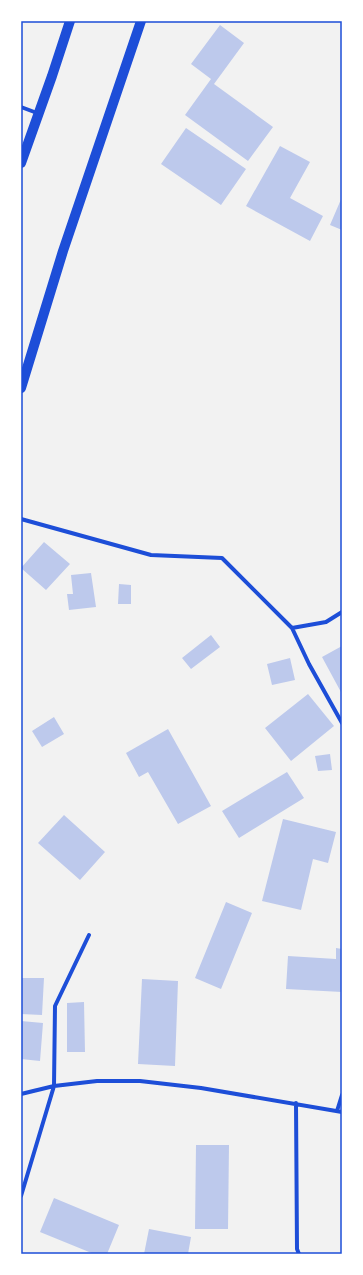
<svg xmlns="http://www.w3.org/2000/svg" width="363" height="1275" font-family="'DM Sans',sans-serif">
<rect width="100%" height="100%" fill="#f2f2f2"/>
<path fill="#bdc9ec" d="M220,25L244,43L214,84L273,127L248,161L185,115L211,79L191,64Z
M186,128L246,169L221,205L161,164Z
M280,146L310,162L290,198L323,216L310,241L246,206Z
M342,197V230L330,225Z
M44,542L70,564L46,590L21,568Z
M91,573L96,607L69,610L67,594H73L71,575Z
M119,584L131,585V604H118Z
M211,635L220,647L191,669L182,658Z
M342,646V694L322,657Z
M290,658L295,680L272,685L267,664Z
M308,694L334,726L291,761L265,728Z
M54,717L64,734L42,747L32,731Z
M168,729L211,806L178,824L148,772L139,777L126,753Z
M330,754L332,770L318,771L315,756Z
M287,772L304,798L239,838L222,811Z
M64,815L105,852L80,880L38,843Z
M283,819L336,832L328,863L313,859L301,910L262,901Z
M226,902L252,913L221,989L195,978Z
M336,948L342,949V992L286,989L288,956L336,959Z
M21,978H44L42,1015L21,1014Z
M142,979L178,981L175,1066L138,1064Z
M84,1002L85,1052H67V1003Z
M21,1021L43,1023L40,1061L21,1059Z
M196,1145H229L228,1229H195Z
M54,1198L119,1225L107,1254H94L40,1232Z
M149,1229L191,1237L188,1254H144Z"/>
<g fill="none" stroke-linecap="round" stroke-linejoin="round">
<path stroke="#1d4ed8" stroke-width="4" d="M21,107L37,113
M21,519L151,555L222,558L292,628L326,622L342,612
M292,628L309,664L342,723
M21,1094L54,1086L97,1081H140L201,1088L342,1112
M296,1103L297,1249L299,1254
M337,1111L342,1095
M21,1196L54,1086L55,1006L89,935"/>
<path stroke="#1d4ed8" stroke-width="10" d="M21,163L52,76L70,21
M21,388L63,251L141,21"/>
</g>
<rect width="363" height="1275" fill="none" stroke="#ffffff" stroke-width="44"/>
<rect x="22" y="22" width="319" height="1231" fill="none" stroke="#1d4ed8" stroke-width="1.5"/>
</svg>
